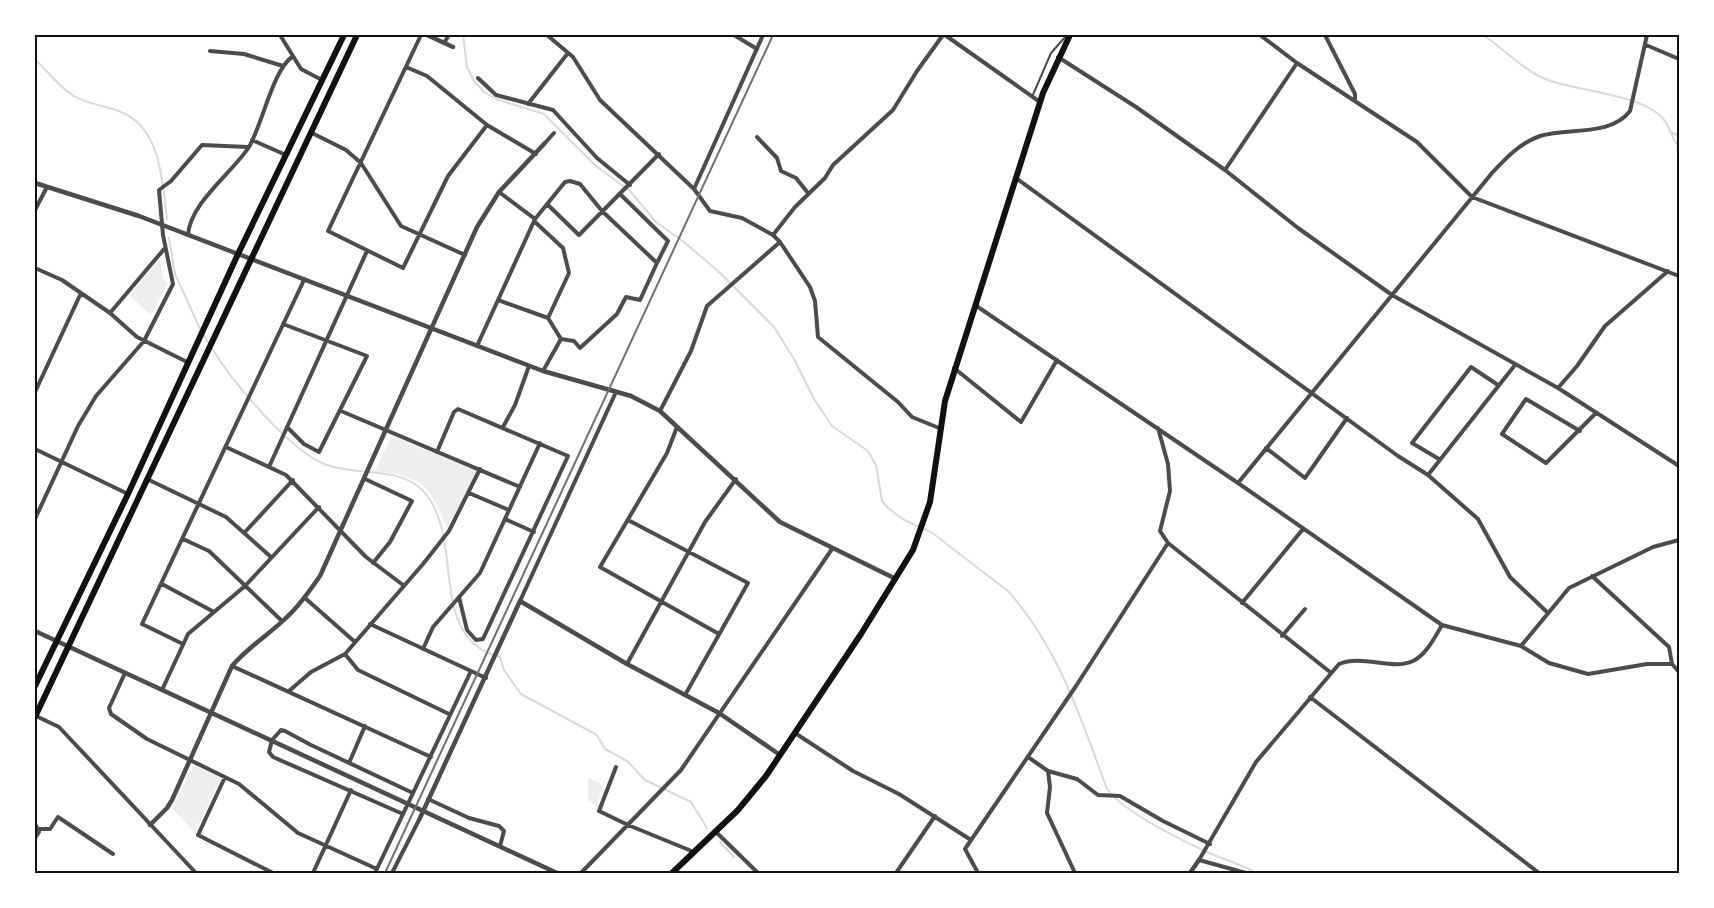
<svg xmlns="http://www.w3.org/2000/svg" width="1714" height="908" font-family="'Fira Sans',sans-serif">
<rect width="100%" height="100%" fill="#fff"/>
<path fill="#eee" d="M160,259L163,278L167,284L151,315L129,295Z
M392,436L474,470L476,473L447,528C428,484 424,477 375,471Z
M196,766L219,777L220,780L195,832L172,808L193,767Z
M588,778L603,785L597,806L588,801Z"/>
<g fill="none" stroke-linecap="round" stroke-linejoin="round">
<path stroke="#d9d9d9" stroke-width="2" d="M463,35L467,67L474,81L484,92L496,99L544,114L596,166L630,191L656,222L684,242L718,271L774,327L794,359L814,399L832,426L868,451L876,465L882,501L888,508L904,520L931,532L1008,591C1059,648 1081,719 1107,789C1125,813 1181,840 1209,853C1225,860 1241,864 1256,873
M1483,35C1504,49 1522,69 1545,79C1573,91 1650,94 1666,123C1670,129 1672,137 1676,143L1679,145
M35,59C47,71 59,87 74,96C87,104 106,106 121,112C162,129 162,182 167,219
M1669,131L1679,136
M169,238L175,274L201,331
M203,335L209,343
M211,347C232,381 290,452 327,465C357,476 402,466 424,492C466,539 426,639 500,657L504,670L521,694L597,735L605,749L627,761L645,780L691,802L707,828
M720,842L734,857
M747,873V871"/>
<path stroke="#4c4c4c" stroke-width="2" d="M1032,97L1051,53L1067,35"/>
<path stroke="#4c4c4c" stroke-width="4" d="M280,35L301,69L322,80
M421,35L328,231L403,268L448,176L487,125
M547,35L573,57L600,100L694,189L710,211L742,218L773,235L780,242L810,287L815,301L818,337L898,402L912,417L939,428
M734,35L757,49
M945,35L1040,102
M1260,35L1297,63L1417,142L1472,197L1679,276
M1325,35L1355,94V100
M444,43L449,35
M1646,45L1679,59
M210,51L244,54L283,66
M1058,57L1136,107L1225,170L1298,228L1392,295L1558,388L1679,466
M406,67L427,76L487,125L536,154
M478,78L496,95L553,110L597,158L630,185
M528,104L568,53
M312,133L346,150L361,163L401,226L465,255
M757,137L777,158L781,171L796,178L808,193
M252,140L286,155
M544,144L554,133
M1225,170L1297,63
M1016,178L1398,456L1428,475L1478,519L1510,577L1548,613
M694,189L763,35
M499,192L535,219
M620,194L668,241L657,263
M547,204L579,235L659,154
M35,210L47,187
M188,235C190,203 232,173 249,147C262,125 273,70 292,57
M773,235L795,207L825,178L833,165L893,110L917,71L943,35
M35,268L62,280L110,313L137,337L189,363
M498,300L548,318L569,273L563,248L535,222
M975,305L1238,483L1442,625L1521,646L1549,663L1588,674L1647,664H1672L1679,672
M110,313L165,248
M548,318L561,339
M283,324L367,356L319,452L304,444L287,427
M477,346L535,219L565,182L570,181L580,184L602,211L657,263L640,300L626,297L617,314L580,348L574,341L561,339L543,371
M954,368L1021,422L1057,360
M1558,388L1577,366L1605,326L1668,271
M35,392L81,293
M341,411L520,487
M660,411L691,351L707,306L780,242
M503,427L515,405L529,366
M677,427L667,453L600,567L719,634
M1158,428L1168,464L1170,491L1160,531L1168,543L1330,672
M1580,431L1526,399L1502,434L1546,463L1596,413
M226,447L286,475L366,557L403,585
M1266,448L1305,478L1347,418
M35,449L128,494
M437,452L454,412L458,409L568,456L483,639L476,640L467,630L459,597
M1439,459L1412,443L1471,367L1498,385
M269,467L367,251
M1428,475L1515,365
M147,479L226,517L271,557
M365,479L412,501L390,542L373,563
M1238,483L1492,173C1506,158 1520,143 1540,136C1569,127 1610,137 1630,111L1647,35
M469,493L509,510
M35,519L78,426L96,396L144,341L173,284L163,235L159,190L171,181L202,145L248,147
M505,519L534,532
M628,520L748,583L685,695
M245,532L293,480
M183,539L209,551L282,621
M1592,576L1669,647L1672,664
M162,584L214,612
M305,598L355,642
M520,601L616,392
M1242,603L1303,529
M370,624L486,678
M1282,636L1305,609
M183,644L142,624L304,280
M1521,646L1569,588L1653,547L1679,540
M423,649L433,627L480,573L540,443
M345,654L358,670L449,714
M627,664L705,522L736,479
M232,666L431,757
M125,673L109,708L111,714L147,739L239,784L298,833L377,869
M162,690L188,634L245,586L319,507
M289,691L311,672L345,654L423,564L449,531L480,469
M1310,697L1539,873
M36,716L59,727L196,873
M795,733L853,771L899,794L971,840
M1028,757L1048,771L1077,779L1098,795L1120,796L1163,821L1210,844
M349,763L365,726
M616,767L599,811L628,825L694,852
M1048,771L1050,787L1047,813L1075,873
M225,777L198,835L273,873
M428,799L469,818L499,826L504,831L500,846
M403,814L273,757L269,752L272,740L281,730L285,731L311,745L413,793
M35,824L39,832L35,838
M38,829H50L58,817L113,854
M716,832L758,873
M313,873L351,790
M375,873L471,671
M392,873L420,818
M581,873L681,770L832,549
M896,873L935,816
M978,873L965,849L1076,686L1168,543
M1246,873L1199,860L1256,762L1339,664C1363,654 1392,671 1413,661C1426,655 1435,637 1442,625"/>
<path stroke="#4c4c4c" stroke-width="4.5" d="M427,35L453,47
M35,183L139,216L543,371L631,396L660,411L780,522L896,579
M35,631L557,873
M420,818L520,601L627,664L719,713L780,755
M150,825L167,808L172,800L232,666C249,646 270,634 288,616C301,604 310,590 320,576L477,227L499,192L544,144
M1190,873L1199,860"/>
<path stroke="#111" stroke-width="6" d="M35,686L128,494L238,254L344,35
M35,717L357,35
M672,873L738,810L766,776L861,634L913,550L930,502L945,401L1043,93L1070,35"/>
<path stroke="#707070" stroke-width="2" d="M385,873L773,35"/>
</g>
<rect width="1714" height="908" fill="none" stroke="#ffffff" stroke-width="72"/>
<rect x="36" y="36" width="1642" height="836" fill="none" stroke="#111" stroke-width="2"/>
</svg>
